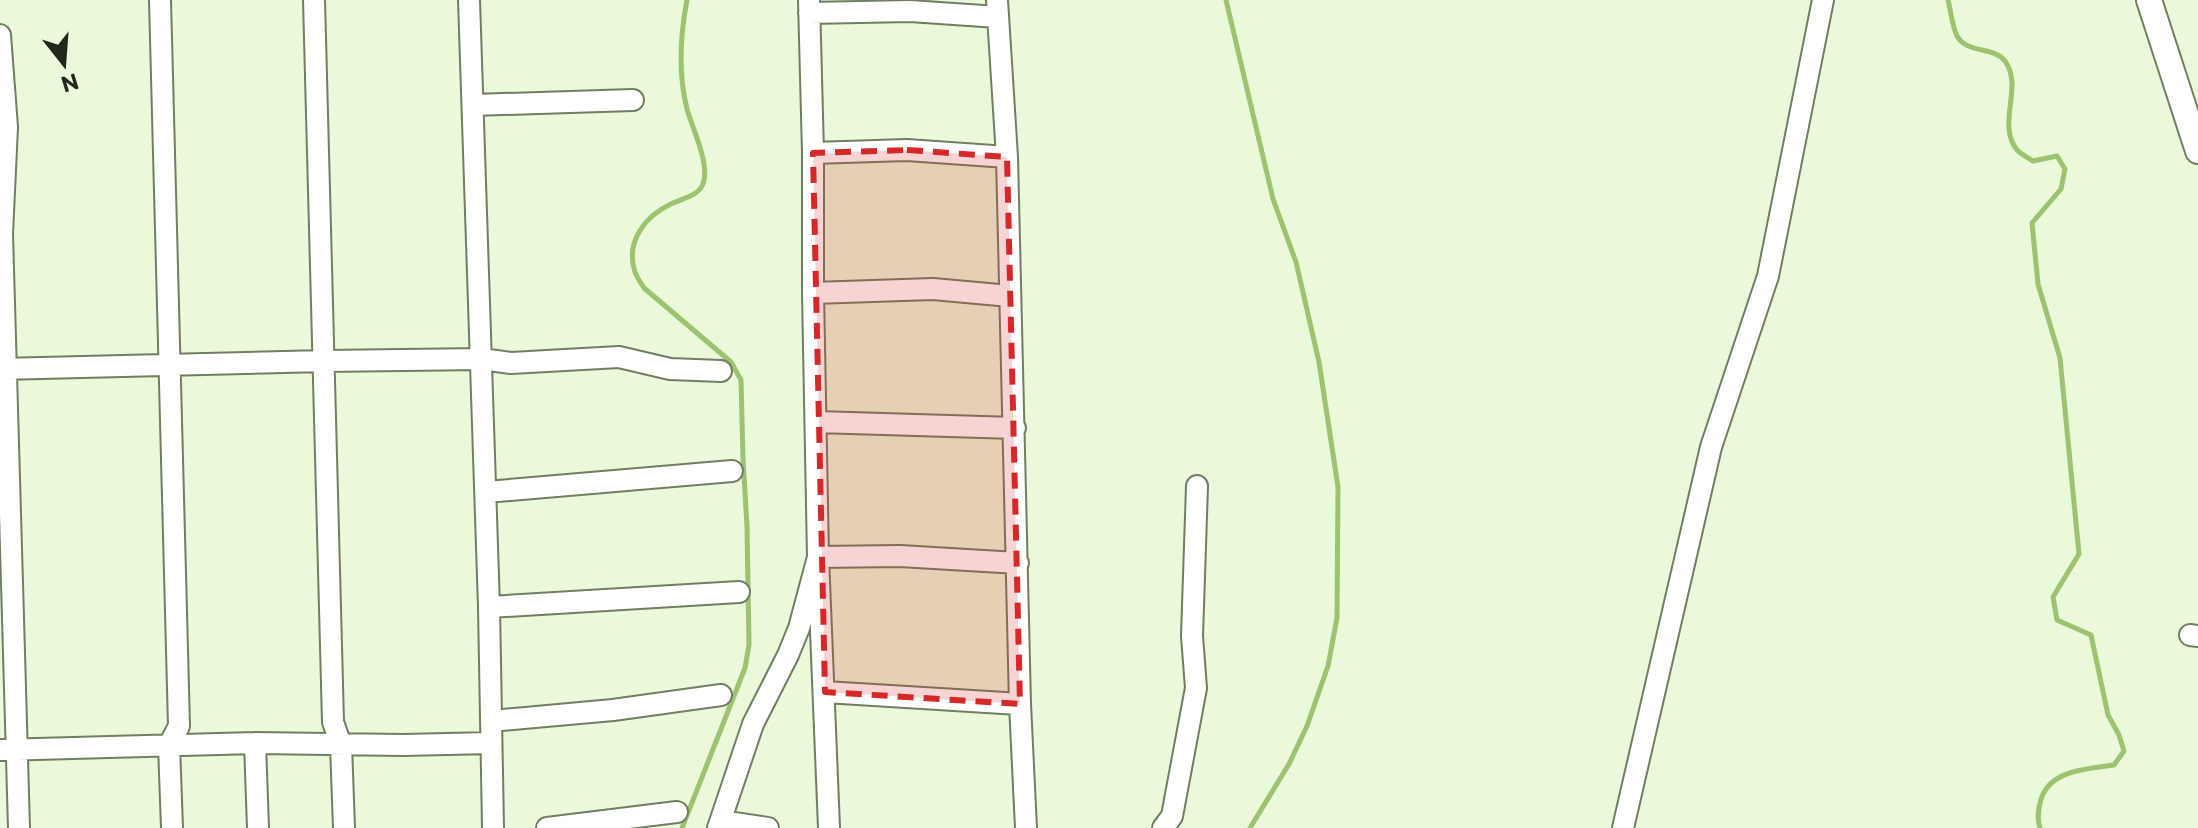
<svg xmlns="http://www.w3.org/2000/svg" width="2198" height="828" font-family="Commissioner,sans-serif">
<rect width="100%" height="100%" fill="#e9f9d9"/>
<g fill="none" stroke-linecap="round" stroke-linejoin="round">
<path stroke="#9cc36f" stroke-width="5" d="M1226,0L1273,199L1296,262L1319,362L1338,487L1337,618L1328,666L1307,726L1289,764L1250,828
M1948,0C1951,11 1952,26 1957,36C1967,54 1993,46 2005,61C2024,87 1996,124 2017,150C2021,154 2028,158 2033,161L2057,156L2065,169L2061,189L2032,223L2038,284L2060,358L2079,554L2053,597L2057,620L2091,635L2108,715L2119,735L2124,751L2114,765C2086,769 2047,770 2040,803C2038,812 2037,819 2040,828
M682,828L745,668L749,645L747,526L743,459L741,380L731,362L644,288C641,283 637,278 635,272C625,242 645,216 671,204C681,199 697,196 702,186C712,167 692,128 687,109C678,73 680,36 687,0"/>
<g stroke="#707e62" stroke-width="24">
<path id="minor" d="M160,0L179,726L169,745L172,828
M314,0L333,722L341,745L344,828
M469,0L489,607L493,828
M809,0L813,153V293L818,557L829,828
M997,0L1007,157L1020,704L1026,828
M809,13L910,11L998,17
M0,35L7,127L2,234L19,828
M473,105L633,100
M813,153L907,150L1007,157
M813,293L933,289L1010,296
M0,369L324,361L482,359L511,363L619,357L670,369L721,371
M817,422L1015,428
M486,492L732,471
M489,607L739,592
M2190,635L2198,636
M825,692L1020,704
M491,721L613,710L721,695
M255,743L258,828
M0,750L255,743L403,745L491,743
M721,821L768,828
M547,828L677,812
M718,828L753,724L788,655L799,628L818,557L900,556L1018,563
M1163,828L1172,816L1196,688L1192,636L1197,486
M1623,828L1711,447L1768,276L1823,0"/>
</g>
<g stroke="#707e62" stroke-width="28">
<path id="tertiary" d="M2149,0L2198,151"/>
</g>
<use href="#minor" stroke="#fff" stroke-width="20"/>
<use href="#tertiary" stroke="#fff" stroke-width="24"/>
</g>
<path fill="#d62828" fill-opacity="0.2" stroke="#d62828" stroke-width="6" stroke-dasharray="16 10" stroke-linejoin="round" d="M907,150L1007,157L1020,704L825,692L813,153Z"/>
<g transform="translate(64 64) rotate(163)" stroke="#e9f9d9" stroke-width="6" paint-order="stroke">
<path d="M0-6L14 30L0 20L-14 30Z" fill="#22271c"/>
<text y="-12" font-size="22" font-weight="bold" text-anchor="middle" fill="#22271c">N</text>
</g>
</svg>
